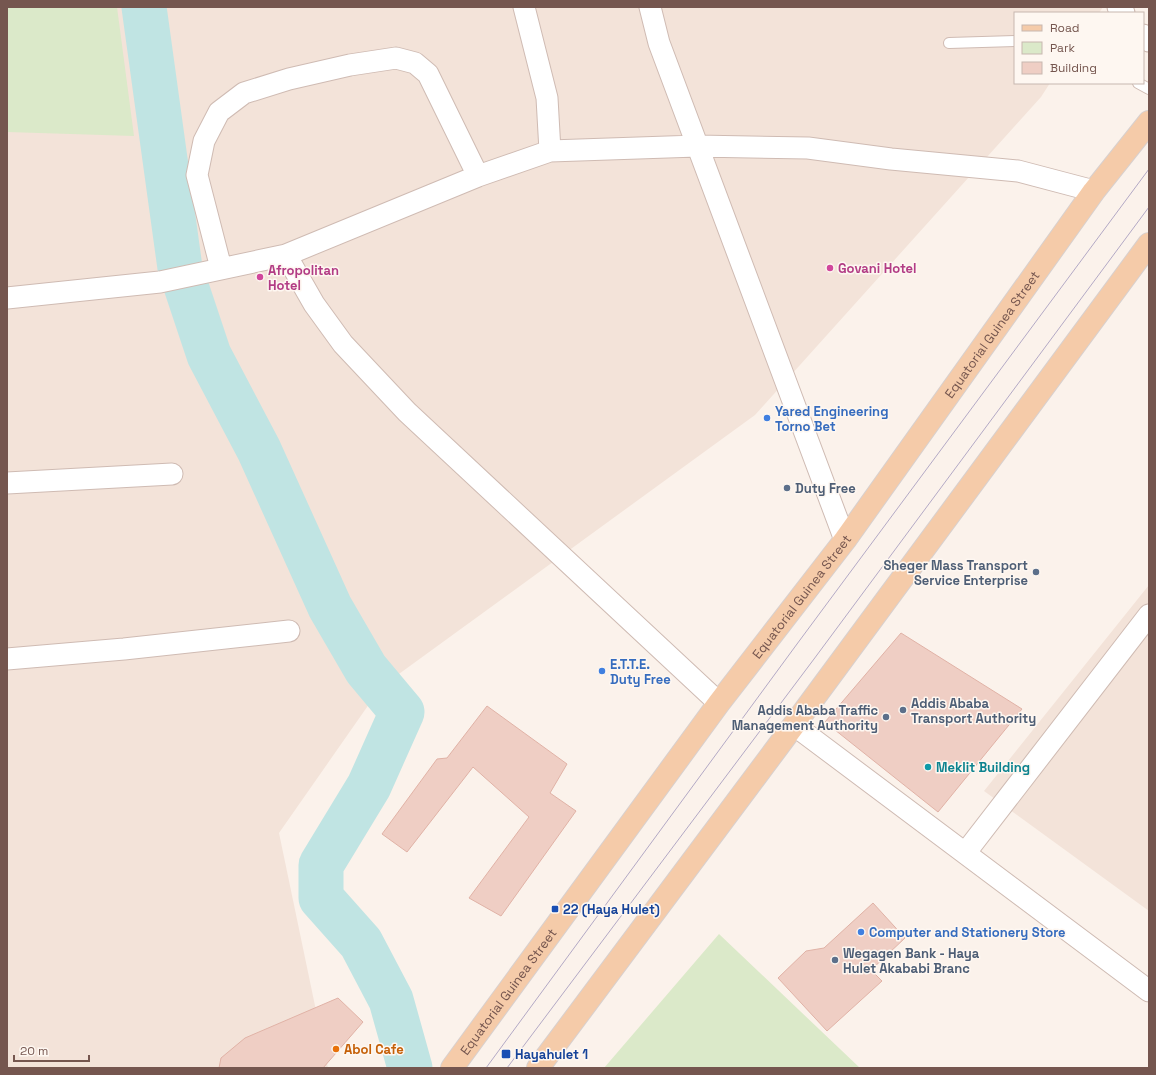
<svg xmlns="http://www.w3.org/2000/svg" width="1156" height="1075" font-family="'Space Grotesk',sans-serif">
<rect width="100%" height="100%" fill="#fbf2eb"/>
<path fill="#f3e3d9" d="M7,7H1103L1099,13H1015V83H1050L1041,97L755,415L381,687L279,833L328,1068H7Z
M1149,585V911L984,791Z"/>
<path fill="#dbe9c9" d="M7,7H117L134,136L7,132Z
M719,934L860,1068H604Z"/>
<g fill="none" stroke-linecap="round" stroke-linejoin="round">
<path stroke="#c0e4e3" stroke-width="45" d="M144,7L180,268L209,355L259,450L330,607L366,669L402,712L369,786L321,865V898L361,943L391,1000L410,1068"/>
</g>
<path fill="#efcec4" stroke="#e0b2a6" d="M901,633L1022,709L938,812L825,722Z
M487,706L567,764L550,793L576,811L501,916L469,898L529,817L473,767L407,852L382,834L437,759L447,758Z
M873,903L905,938L871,970L882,981L827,1031L778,978L806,951L824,948Z
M338,998L363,1022L323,1068H219L221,1058L245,1038Z"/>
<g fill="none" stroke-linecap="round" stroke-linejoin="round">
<g stroke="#cfbbb3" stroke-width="12">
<path id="lane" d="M949,43L1015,41
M1138,83L1149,89"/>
</g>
<g stroke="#cfbbb3" stroke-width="23">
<path id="street" d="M524,7L547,98L550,151
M650,7L659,43L845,540
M1118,7L1124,13
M1143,35L1149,41
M286,255L314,304L343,344L407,412L719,703
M221,268L197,175L204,141L219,112L244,93L289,79L350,65L396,58L415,63L428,74L478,176
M7,298L160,282L286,255L478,176L550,151L697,146L808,148L891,159L1018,171L1094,191
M7,483L172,474
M7,659L124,649L289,631
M794,725L1149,991
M966,852L1149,615"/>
</g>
<g stroke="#d8d0ce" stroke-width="24">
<g id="primary">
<path id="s1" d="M452,1068L719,703L845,540L1094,191L1149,122"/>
<path d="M538,1068L794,725L1149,244"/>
</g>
</g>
<use href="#lane" stroke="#fff" stroke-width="10"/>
<use href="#street" stroke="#fff" stroke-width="21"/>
<use href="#primary" stroke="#f5cba9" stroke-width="22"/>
<path stroke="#b3a9c5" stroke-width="1" d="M486,1068L797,644L1149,169
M507,1068L814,659L1149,207"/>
</g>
<g fill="#d1479c" stroke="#fef7f1" stroke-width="1.5">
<circle cx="830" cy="268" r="4"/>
<circle cx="260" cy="277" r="4"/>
</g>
<g fill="#3f7fe0" stroke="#fef7f1" stroke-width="1.5">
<circle cx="767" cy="418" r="4"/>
<circle cx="602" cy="671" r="4"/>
<circle cx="861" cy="932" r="4"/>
</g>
<g fill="#5c6f8a" stroke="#fef7f1" stroke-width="1.5">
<circle cx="787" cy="488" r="4"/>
<circle cx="1036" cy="572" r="4"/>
<circle cx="903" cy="710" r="4"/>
<circle cx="886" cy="717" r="4"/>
<circle cx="835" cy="960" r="4"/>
</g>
<circle fill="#0f9aa8" stroke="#fef7f1" stroke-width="1.5" cx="928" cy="767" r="4"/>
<g fill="#1a4fb4" stroke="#fef7f1" stroke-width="1.5">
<rect x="551" y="905" width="8" height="8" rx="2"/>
<rect x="501" y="1049" width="10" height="10" rx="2"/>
</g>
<circle fill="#e8710a" stroke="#fef7f1" stroke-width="1.5" cx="336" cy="1049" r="4"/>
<g text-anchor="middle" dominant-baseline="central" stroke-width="3" stroke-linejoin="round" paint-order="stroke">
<g font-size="13" font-weight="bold" fill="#b23c85" stroke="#fef7f1" text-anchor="start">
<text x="838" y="268">Govani Hotel</text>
<text x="268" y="270">Afropolitan<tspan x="268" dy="15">Hotel</tspan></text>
</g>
<g font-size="13" fill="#75564f" stroke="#fef7f1">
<text stroke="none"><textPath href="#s1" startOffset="911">Equatorial Guinea Street</textPath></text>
<text stroke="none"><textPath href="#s1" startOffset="587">Equatorial Guinea Street</textPath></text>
<text stroke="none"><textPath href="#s1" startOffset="95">Equatorial Guinea Street</textPath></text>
</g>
<g font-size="13" font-weight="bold" fill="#366cbe" stroke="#fef7f1" text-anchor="start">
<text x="775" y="411">Yared Engineering<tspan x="775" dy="15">Torno Bet</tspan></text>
<text x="610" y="664">E.T.T.E.<tspan x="610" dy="15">Duty Free</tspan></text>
<text x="869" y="932">Computer and Stationery Store</text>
</g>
<g font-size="13" font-weight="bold" fill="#4e5e75" stroke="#fef7f1" text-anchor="start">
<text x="795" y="488">Duty Free</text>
<text x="1028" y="565" text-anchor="end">Sheger Mass Transport<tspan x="1028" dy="15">Service Enterprise</tspan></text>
<text x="911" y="703">Addis Ababa<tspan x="911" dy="15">Transport Authority</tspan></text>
<text x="878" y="710" text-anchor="end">Addis Ababa Traffic<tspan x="878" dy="15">Management Authority</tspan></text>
<text x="843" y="953">Wegagen Bank - Haya<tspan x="843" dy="15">Hulet Akababi Branc</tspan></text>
</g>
<g font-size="13" font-weight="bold" fill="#0d838f" stroke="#fef7f1" text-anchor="start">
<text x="936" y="767">Meklit Building</text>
</g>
<g font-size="13" font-weight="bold" fill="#164399" stroke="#fef7f1" text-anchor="start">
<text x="563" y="909">22 (Haya Hulet)</text>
<text x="515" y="1054">Hayahulet 1</text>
</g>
<g font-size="13" font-weight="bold" fill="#c56008" stroke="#fef7f1" text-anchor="start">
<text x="344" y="1049">Abol Cafe</text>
</g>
</g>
<rect width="1156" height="1075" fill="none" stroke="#75564f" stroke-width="16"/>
<rect x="1014" y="12" width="130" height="72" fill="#fef7f1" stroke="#c7b7b0"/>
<rect x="1022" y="25" width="20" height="6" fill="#f5cba9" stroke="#c7b7b0"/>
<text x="1050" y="32" font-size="12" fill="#75564f">Road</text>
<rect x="1022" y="42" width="20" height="12" fill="#dbe9c9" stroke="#c7b7b0"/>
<text x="1050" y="52" font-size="12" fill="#75564f">Park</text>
<rect x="1022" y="62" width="20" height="12" fill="#efcec4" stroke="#c7b7b0"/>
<text x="1050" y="72" font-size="12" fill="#75564f">Building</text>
<path d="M14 1055v6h75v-6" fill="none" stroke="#75564f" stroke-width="2"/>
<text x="20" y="1055" font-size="12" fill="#75564f" stroke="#fef7f1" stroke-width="3" paint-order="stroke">20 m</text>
</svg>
